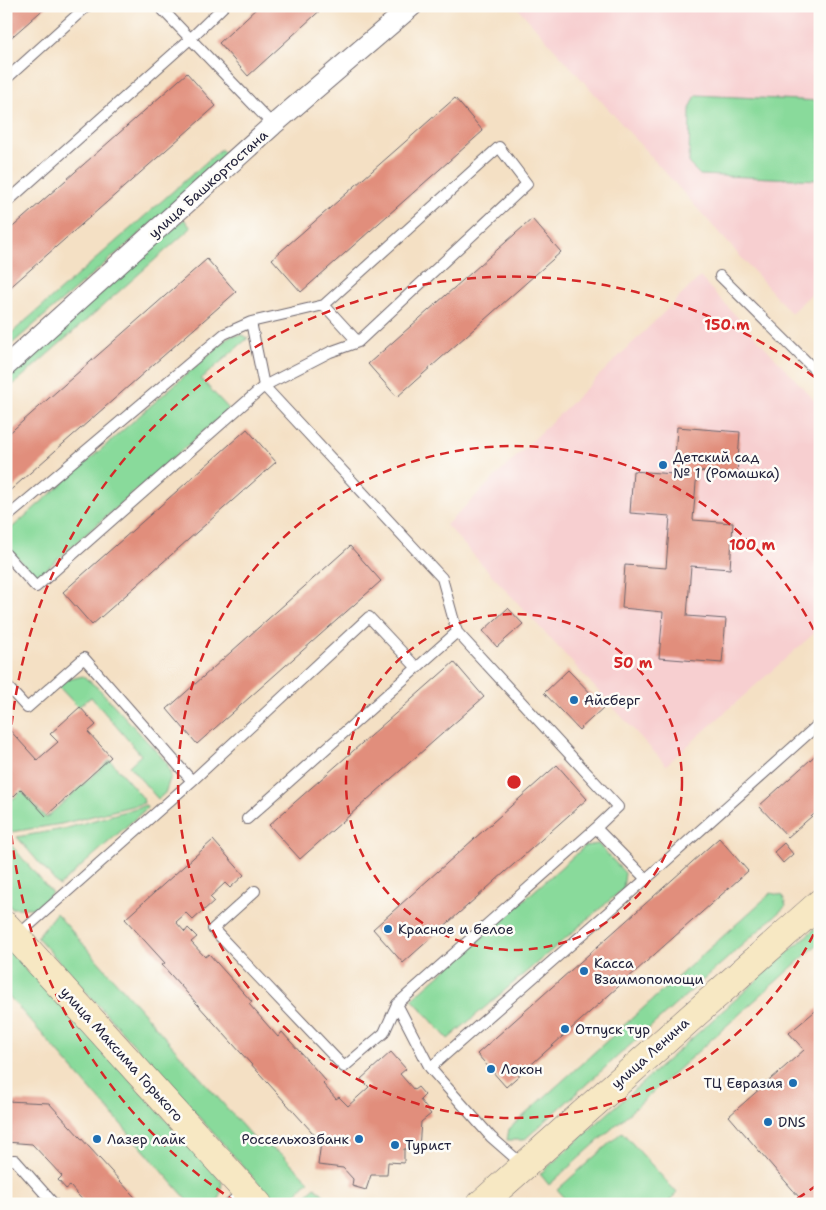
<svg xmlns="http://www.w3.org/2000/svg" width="826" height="1210" font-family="'Shantell Sans',sans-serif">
<rect width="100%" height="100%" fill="#fdfcf7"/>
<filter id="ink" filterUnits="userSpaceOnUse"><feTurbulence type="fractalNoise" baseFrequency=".02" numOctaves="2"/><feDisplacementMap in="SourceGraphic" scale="10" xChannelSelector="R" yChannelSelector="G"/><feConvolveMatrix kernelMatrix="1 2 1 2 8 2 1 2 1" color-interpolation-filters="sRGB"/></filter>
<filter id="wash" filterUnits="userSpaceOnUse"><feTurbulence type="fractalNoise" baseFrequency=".0096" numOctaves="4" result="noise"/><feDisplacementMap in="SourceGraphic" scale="20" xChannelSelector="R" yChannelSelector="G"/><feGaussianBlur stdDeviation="1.12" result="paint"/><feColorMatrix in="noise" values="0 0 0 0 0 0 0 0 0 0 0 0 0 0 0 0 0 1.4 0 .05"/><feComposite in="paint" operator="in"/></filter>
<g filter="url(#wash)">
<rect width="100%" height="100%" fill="#f4e0c4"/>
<path fill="#f7cfd0" d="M516,6H820V286L791,313Z
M700,277L820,406V628L666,765L446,525Z"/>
<path fill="#89da9b" stroke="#567e6b" d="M696,95L820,101V180L700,175L689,164L690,109Z
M221,149L228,157L6,349V338Z
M184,219L191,228L6,391V378Z
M243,335L248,338L201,379L229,409L36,578L6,545V533L230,336Z
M83,676L99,689L167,763L171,776L165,793L158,799L129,766L141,755L91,697L78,707L58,686L66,680Z
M110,760L143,798L144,803L61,824L11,832L6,826V792L13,799L22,791L46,818Z
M146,805L147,808L59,886L17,837L64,829Z
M6,839L52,893L35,908H11L6,902Z
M598,844L625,873L623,889L448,1039L412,999L585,846Z
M771,893L783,896L786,906L524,1140H507L509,1129Z
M56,913L254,1139L282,1154L309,1181L284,1204H277L37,937Z
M820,924V942L549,1185L540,1174Z
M6,942L222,1182L220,1198L213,1204H191L6,993Z
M622,1132L677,1193L666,1204H569L557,1190Z
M315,1187L334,1204H296Z"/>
<g id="blocks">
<path fill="#e18e7c" d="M6,6H47L6,42Z
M259,6H325L248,76L219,43Z
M187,73L216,106L6,291V233Z
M455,98L483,131L301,292L272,259Z
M532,219L561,252L397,397L368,364Z
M207,259L236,292L6,494V436Z
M677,427L740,432L737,474L697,471L693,520L733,523L730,569L691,566L687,616L726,619L722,663L659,658L663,612L622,608L625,565L666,568L670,516L630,513L633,471L674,474Z
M247,429L276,462L92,625L63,592Z
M350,546L381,581L197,744L167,709Z
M508,608L523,624L497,647L483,631Z
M454,662L484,697L300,859L269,825Z
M568,670L604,707L579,730L544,693Z
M80,707L96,725L88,732L111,757L46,816L21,789L13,797L6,789V726L37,760L58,742L50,734Z
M820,751V809L788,837L759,806Z
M557,765L587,799L403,963L373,929Z
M719,838L748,871L506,1087L477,1054Z
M213,840L244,875L230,888L225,883L210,897L214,901L193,920L186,913L176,922L185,932L188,928L197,937L191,942L205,957L209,954L252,1002L249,1004L278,1037L282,1032L326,1081L323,1084L336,1099L339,1097L348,1106L369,1087L361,1079L391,1052L406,1069L400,1074L414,1090L418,1087L425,1095L420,1100L431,1114L421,1122L419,1148L404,1149V1163L388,1162L387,1175H371L366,1190L352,1186L353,1179L343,1168L318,1165L321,1142L162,965L165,963L125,919Z
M784,843L793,854L783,863L774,852Z
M820,1007V1198L813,1204H805L729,1116L804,1050L789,1033Z
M6,1101L49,1103L141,1204H86L70,1186L66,1189L58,1180L62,1176L32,1144L6,1142Z"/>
</g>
</g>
<g filter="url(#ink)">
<use href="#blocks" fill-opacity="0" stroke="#6c646b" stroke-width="1"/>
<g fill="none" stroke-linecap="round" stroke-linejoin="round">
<g stroke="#6c646b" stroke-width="12">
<path id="lane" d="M159,6L273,125
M6,79L87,6
M6,203L190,39L224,6
M720,276L820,375
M251,322L324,305L499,147L527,184L358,342L324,305
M6,518L224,334L251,322L264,386L442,578L457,632
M6,554L36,587L264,386L330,352L358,342
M6,685L27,708L84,658L192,781
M247,819L457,632L618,807L596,828L397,1004
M596,828L646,879
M255,891L213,929L344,1067L384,1033L397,1004L430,1068
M16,937L192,781L369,617L417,668
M6,1160H15L54,1204
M523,1165L491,1137L430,1068L646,879L820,723
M229,1204L245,1190"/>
</g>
<g stroke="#6c646b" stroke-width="22">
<path id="street" d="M6,366L273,125L412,6"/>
</g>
<g stroke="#6c646b" stroke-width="29">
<path id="secondary" d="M6,926L258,1204
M481,1204L820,903"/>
</g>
<use href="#lane" stroke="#fff" stroke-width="10"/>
<use href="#street" stroke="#fff" stroke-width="20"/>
<use href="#secondary" stroke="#f7e8c3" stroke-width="28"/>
</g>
</g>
<g fill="none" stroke="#d62828" stroke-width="2.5" stroke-dasharray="9 6">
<circle cx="514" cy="782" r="168"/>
<path d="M820 921A336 336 0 1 1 820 643"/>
<path d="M817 1185A504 504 0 0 1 792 1202M236 1202A504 504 0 1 1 817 379"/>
</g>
<g fill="#1f6fb2" stroke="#fdfcf7" stroke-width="2">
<circle cx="663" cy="465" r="5"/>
<circle cx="574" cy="700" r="5"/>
<circle cx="388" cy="929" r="5"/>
<circle cx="584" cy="971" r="5"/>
<circle cx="565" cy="1029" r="5"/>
<circle cx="491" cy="1069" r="5"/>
<circle cx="793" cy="1083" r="5"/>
<circle cx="768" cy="1122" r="5"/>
<circle cx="97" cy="1139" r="5"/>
<circle cx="359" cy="1139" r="5"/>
<circle cx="395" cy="1145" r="5"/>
</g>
<g text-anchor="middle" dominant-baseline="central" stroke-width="5" stroke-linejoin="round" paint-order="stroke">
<g font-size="14" fill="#22223b" stroke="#fdfcf7">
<text transform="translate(208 184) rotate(-42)">улица Башкортостана</text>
<text transform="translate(650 1053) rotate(-42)">улица Ленина</text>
<text transform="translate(122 1054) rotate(48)">улица Максима Горького</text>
</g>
<g font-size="14" fill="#22223b" stroke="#fdfcf7" text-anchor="start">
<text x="673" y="457">Детский сад<tspan x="673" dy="16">№ 1 (Ромашка)</tspan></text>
<text x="584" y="700">Айсберг</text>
<text x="398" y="929">Красное и белое</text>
<text x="594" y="963">Касса<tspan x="594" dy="16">Взаимопомощи</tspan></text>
<text x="575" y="1029">Отпуск тур</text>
<text x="501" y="1069">Локон</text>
<text x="783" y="1083" text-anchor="end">ТЦ Евразия</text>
<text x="778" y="1122">DNS</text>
<text x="107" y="1139">Лазер лайк</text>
<text x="349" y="1139" text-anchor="end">Россельхозбанк</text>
<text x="405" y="1145">Турист</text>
</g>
</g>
<circle cx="514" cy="782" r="8" fill="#d62828" stroke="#fdfcf7" stroke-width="2.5"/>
<g font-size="15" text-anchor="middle" font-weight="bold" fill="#d62828" stroke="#fdfcf7" stroke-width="5" stroke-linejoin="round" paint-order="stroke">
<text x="727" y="330">150 m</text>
<text x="752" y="550">100 m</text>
<text x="633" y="668">50 m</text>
</g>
<rect width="826" height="1210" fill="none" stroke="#fdfcf7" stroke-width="25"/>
</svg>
